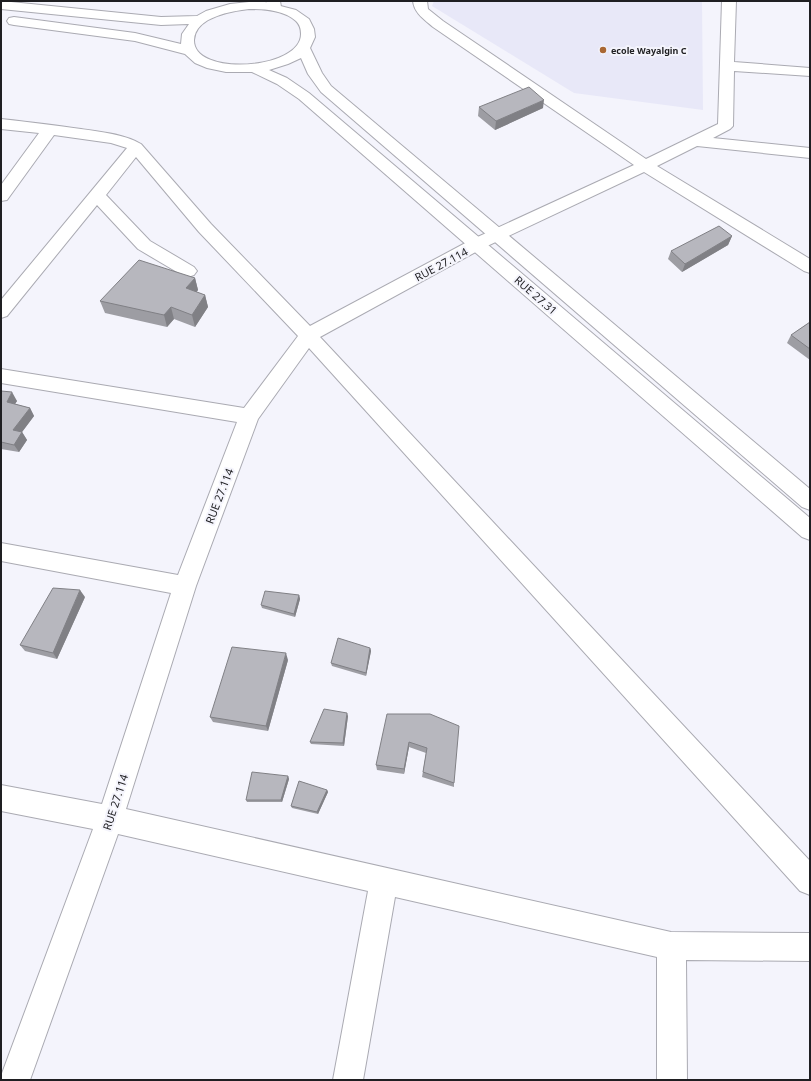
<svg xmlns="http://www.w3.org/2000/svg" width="811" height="1081" font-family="'Noto Sans',sans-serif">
<rect width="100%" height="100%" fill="#f4f4fc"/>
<path fill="#e8e8f8" d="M434,1H702L703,110L574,93L432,6Z"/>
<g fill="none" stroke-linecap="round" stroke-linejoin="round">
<g stroke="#aaaab2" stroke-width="2">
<path id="minor" d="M266,1H280L281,7L279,10H269Z
M413,1H427L428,9L443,21L646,159L718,124L722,1H736L734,62L810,68V76L734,71L733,126L730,129L713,138L810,148V158L697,146L657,166L810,259V273L804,271L644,172L483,248L320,337L810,861V895L800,891L309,348L258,419L196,586L126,809L671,932L810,933V961L686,960L687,1080H657V957L395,897L363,1080H333L368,891L118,834L30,1080H1V1076L93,829L1,811V785L102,804L171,593L1,561V543L178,575L237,422L1,383V369L244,408L298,336L199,232L136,157L106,195L150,241L194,267L197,271L194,275L188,277L182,275L138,249L97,205L7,316L1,318V300L127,148L111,143L54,135L7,200L1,201V185L39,133L1,129V119C28,122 54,125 81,129C102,132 123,134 141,144L211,224L310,326L471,240L634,165L433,27C425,20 414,13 413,1Z"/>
</g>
<g stroke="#aaaab2" stroke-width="2">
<path id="tertiary" d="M1,1L161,17L197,16L206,11L230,4L249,2H265L296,10L309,19L314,29L315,37L310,48L322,73L331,86L810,489V510L802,507L321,92L308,74L301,58L288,64L269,70L287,78L309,93L810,518V540L802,537L299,99L277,84L252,72H226L207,68L195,63L185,54L135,41L14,25L9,24L7,21L9,18L14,17L135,33L181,44L182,34L189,24L161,25L1,9ZM249,9C264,9 284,10 296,21C300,25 301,29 301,34C301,70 193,77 194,40C195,17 232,11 249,9Z"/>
</g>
<use href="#minor" fill="#fff" fill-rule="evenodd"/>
<use href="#tertiary" fill="#fff" fill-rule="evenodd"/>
</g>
<path fill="#9d9da3" d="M479,107L543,108L495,130L478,116Z
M732,236L728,245L682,272L668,259L671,251Z
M195,278L198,290L196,292L205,295L208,307L195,327L174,319L167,327L105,313L100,301Z
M810,322V360L787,343L791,335Z
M1,391L17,401L15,404L30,408L34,416L22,432L27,440L19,452L1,449Z
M299,595L300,599L295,617L262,608L261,605Z
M85,597L57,659L25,651L20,645Z
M370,648L371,651L366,676L332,666L331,663Z
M288,660L268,731L213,722L210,717Z
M430,714L454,783V787L422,777L426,753L409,747L404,774L377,770L376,765Z
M348,716L344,746L311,744L310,742Z
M288,776L289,779L282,802H247L246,800Z
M327,790L328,792L318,814L292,808L291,806Z"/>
<path fill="#808085" d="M544,100L543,108L495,130L496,121Z
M732,236L728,245L682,272L685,264Z
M195,278L198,290L190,301L186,288Z
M205,295L208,307L195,327L192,315Z
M171,307L174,319L167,327L164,315Z
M12,392L17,401L11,410L7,402Z
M30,408L34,416L22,432L27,440L19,452L14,445L13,430Z
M80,590L85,597L57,659L53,653Z
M299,595L300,599L295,617L294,614Z
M370,648L371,651L366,676V673Z
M286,653L288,660L268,731L266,726Z
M347,713L348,716L344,746L343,743Z
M409,742V747L404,774V769Z
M288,776L289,779L282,802L281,800Z
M327,790L328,792L318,814L317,812Z"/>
<path fill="#b7b7be" stroke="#808085" d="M529,87L544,100L496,121L479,107Z
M719,226L732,236L685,264L671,251Z
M139,260L195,278L186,288L205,295L192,315L171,307L164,315L100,301Z
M810,322V349L791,335Z
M1,391L12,392L7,402L30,408L13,430L22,432L14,445L1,442Z
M53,588L80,590L53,653L20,645Z
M265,591L299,595L294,614L261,605Z
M338,638L370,648L366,673L331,663Z
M232,647L286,653L266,726L210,717Z
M324,709L347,713L343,743L310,742Z
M387,714H430L459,726L454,783L423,772L427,748L409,742L404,769L376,765Z
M252,772L288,776L281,800H246Z
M299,781L327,790L317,812L291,806Z"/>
<circle fill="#a96733" stroke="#f4f4fc" stroke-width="1.5" cx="603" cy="50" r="4"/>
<g text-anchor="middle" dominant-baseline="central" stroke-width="4" stroke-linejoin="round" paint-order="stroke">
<g font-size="9" font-weight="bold" fill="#1f1f22" stroke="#f4f4fc" text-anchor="start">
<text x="611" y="50">ecole Wayalgin C</text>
</g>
<g font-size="11" fill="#1f1f22" stroke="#f4f4fc">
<text transform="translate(441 264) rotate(-28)">RUE 27.114</text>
<text transform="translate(536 295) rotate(41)">RUE 27.31</text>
<text transform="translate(219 496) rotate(-69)">RUE 27.114</text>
<text transform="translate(115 802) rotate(-72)">RUE 27.114</text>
</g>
</g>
<rect width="811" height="1081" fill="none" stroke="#1f1f22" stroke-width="4"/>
</svg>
